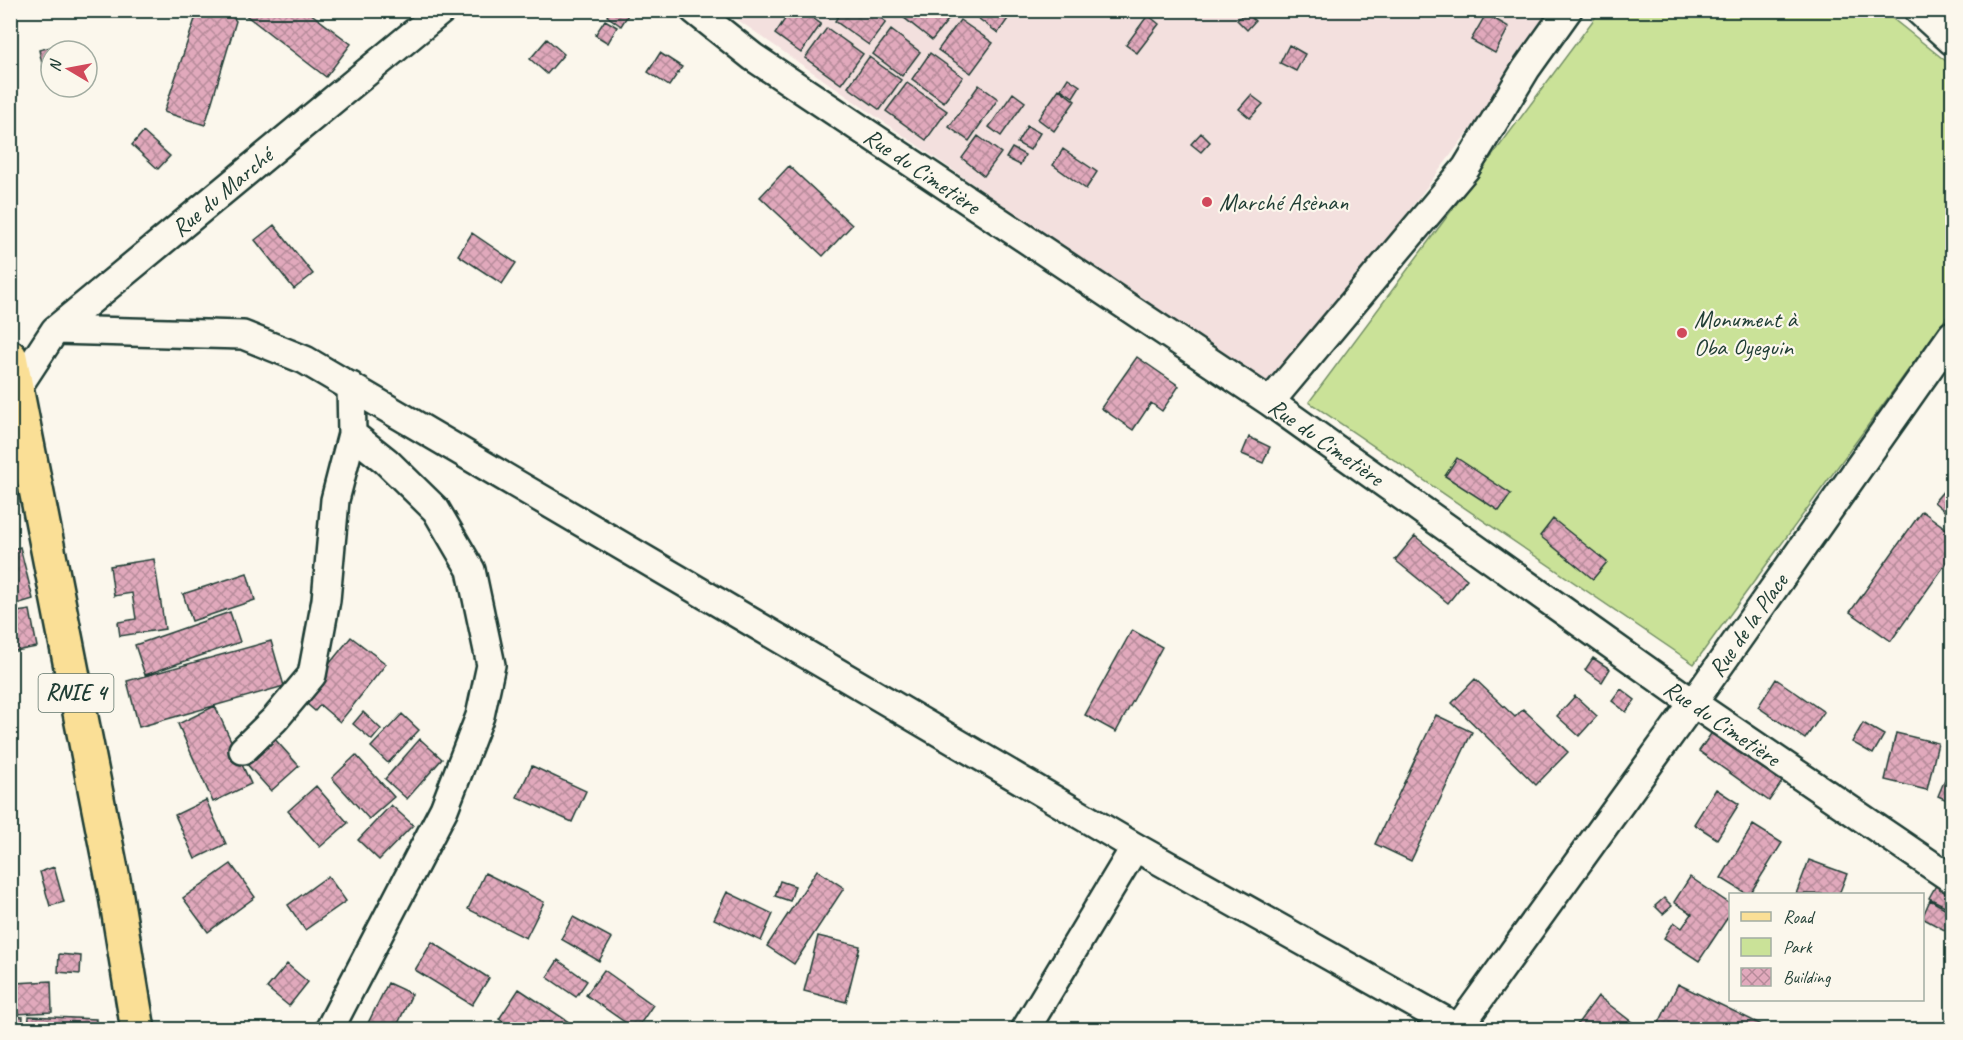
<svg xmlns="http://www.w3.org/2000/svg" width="1963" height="1040" font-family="Caveat,sans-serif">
<defs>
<pattern id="building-cross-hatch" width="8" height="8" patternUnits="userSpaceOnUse" patternTransform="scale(1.5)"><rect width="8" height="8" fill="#e1a9bc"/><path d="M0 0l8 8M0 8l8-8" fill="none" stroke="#b68b9a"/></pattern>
</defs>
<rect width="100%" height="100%" fill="#fbf7ec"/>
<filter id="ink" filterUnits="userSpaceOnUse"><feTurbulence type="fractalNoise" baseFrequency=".0167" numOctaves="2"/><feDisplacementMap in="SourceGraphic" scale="12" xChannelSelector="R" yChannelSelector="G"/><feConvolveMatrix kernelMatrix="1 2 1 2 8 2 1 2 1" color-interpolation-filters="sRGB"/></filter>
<g filter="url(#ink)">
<path fill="#f3e0de" d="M725,11H1559L1272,393Z"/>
<path fill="#cae298" stroke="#749066" stroke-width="1.5" d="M1600,11H1883L1952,66V310L1694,664L1309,402Z"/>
<path fill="url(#building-cross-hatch)" stroke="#1f3d34" stroke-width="1.5" d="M198,10H227L236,21L205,125L164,112Z
M239,10H306L351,44L326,77Z
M610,10H631L621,26L607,16Z
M791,10H802L821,24L801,53L775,34Z
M818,10H833L828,18Z
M842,10H869L886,22L869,45L835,21Z
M908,10H947L952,15L932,40L903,17Z
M967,10H1002L1010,16L998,33Z
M1246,12L1255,21L1247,30L1237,20Z
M1486,14L1509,27L1495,53L1471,40Z
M1148,15L1159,24L1137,53L1126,45Z
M605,20L617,27L608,43L595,35Z
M960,20L993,43L971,73L938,50Z
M827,28L863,54L841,84L805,58Z
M891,30L920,52L902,76L873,54Z
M547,39L564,54L547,74L530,59Z
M1289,45L1305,54L1296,71L1280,63Z
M55,46L56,51H51V70L44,72L39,50Z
M660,53L682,67L669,86L648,72Z
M930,53L963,77L944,102L912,79Z
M869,57L901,80L880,110L848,87Z
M1068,78L1080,86L1073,97L1061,89Z
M907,83L947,111L926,140L886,111Z
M979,85L998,99L969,141L949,127Z
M1059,89L1075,101L1054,131L1038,119Z
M1013,93L1025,102L1001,136L989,127Z
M1251,95L1263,104L1250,118L1239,109Z
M1027,126L1040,133L1030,150L1017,143Z
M143,132L170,156L158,169L132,145Z
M1201,133L1210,142L1201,152L1191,144Z
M978,136L1001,153L984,176L962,158Z
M1012,148L1025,155L1020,165L1006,158Z
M1063,149L1097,172L1086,189L1053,165Z
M789,166L852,225L823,256L760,197Z
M274,225L313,274L294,289L255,240Z
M472,233L516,263L502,284L458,255Z
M1137,357L1179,386L1162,411L1151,403L1133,430L1101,408Z
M1249,437L1270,447L1263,463L1242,454Z
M1457,458L1511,494L1499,511L1445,476Z
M1952,481V508L1948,514L1934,502Z
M1922,511L1952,533V555L1891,641L1850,612Z
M1553,519L1607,562L1593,579L1540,536Z
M1415,536L1467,579L1448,603L1395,560Z
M20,547L33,599L10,606V550Z
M154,559L165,629L120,636L118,622L136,619L132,593L114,596L110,566Z
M247,573L255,600L192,621L183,594Z
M1952,590V616L1946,614Z
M30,610L37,647L10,652V613Z
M230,612L240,642L145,675L135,645Z
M1132,630L1162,647L1116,732L1085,715Z
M351,637L386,664L340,722L320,705L315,711L301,699Z
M271,641L284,686L139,727L127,681Z
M1593,658L1610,669L1602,682L1585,670Z
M1475,679L1515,717L1523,709L1568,752L1536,785L1452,703Z
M1776,679L1824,712L1805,739L1758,707Z
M1621,689L1635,700L1626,712L1612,701Z
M1575,696L1597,716L1579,736L1557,716Z
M215,706L251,784L213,802L178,724Z
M363,712L381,729L372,740L353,724Z
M402,714L419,730L388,763L371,747Z
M1436,715L1472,732L1411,861L1375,844Z
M1863,723L1884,735L1873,754L1852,742Z
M1717,725L1786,776L1769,801L1699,751Z
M1896,733L1938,743L1927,790L1885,780Z
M272,736L299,766L271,791L244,761Z
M420,739L442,759L407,799L385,779Z
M356,755L394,797L369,819L332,778Z
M532,766L586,791L572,822L517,797Z
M1950,767L1952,769V802L1938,796Z
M316,786L348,823L320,847L288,811Z
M1716,789L1739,804L1717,839L1694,824Z
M206,800L226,844L195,859L175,815Z
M391,805L413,825L379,860L358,840Z
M1753,825L1782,843L1750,894H1747L1721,878Z
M1809,860L1847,874L1839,894H1796Z
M231,864L255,897L208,932L183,898Z
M54,867L64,902L50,906L40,872Z
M817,870L844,888L794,964L767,946Z
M485,873L544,902L526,938L468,909Z
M328,876L346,901L305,930L288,905Z
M1690,877L1730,904V914L1699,961L1664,938L1674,922L1682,928L1692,914L1674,902Z
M1939,880L1952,888V896L1947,907L1929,898Z
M780,881L795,886L790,901L775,896Z
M727,892L773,914L761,941L714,919Z
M1664,898L1672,906L1663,914L1655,906Z
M1930,900L1952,912V934L1922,918Z
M573,917L612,938L599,961L561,939Z
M818,936L860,946L846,1002L804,991Z
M432,942L489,978L472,1005L415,970Z
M59,954L81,956L80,974L58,972Z
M558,960L587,981L576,997L547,977Z
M287,964L308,982L289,1006L267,988Z
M604,970L653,1005L636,1030L586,995Z
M51,981L52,1012L16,1014L15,983Z
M388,983L412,994L395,1030H376L367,1025Z
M1678,984L1764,1026L1762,1030H1672L1659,1023Z
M519,989L581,1030H515L499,1019Z
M1598,996L1633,1023L1628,1030H1573Z
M1952,1012V1030H1943Z
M10,1016L23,1017L22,1030H10Z
M29,1016L96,1019V1030H28Z"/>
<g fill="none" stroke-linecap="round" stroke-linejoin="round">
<g stroke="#1f3d34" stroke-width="32">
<path id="street" d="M694,10L753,57L1270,402L1693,703L1952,879
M1918,10L1952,41
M55,330L243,335L305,360L1135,847L1458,1028
M17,388L55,330L442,10
M1270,402L1466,168L1526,69L1568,10
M243,750L275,719L312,675L326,600L335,500L352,434L351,386
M329,1030L444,809L480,716L491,665L471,570L436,510L386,461L352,434
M1025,1030L1135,847
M1457,1030L1693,703L1952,335"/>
</g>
<g stroke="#1f3d34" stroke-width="38">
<path id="primary" d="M10,357L115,890L138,1030"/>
</g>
<use href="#street" stroke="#fbf7ec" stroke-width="27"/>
<use href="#primary" stroke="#fadf96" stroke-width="33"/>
</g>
</g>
<g fill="#d1495b" stroke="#fbf7ec" stroke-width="2">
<circle cx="1207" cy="202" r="6"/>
<circle cx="1682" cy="333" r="6"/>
</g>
<g text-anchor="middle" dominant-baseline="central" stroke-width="4.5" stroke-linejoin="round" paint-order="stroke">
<rect fill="#fbf7ec" stroke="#61756b" stroke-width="1.5" x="38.5" y="674" width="75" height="38" rx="4.5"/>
<g font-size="22" font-weight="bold" fill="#1f3d34">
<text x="76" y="693">RNIE 4</text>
</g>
<g font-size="24" fill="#1f3d34" stroke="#fbf7ec">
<text transform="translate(922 171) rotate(34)">Rue du Cimetière</text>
<text transform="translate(222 192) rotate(-40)">Rue du Marché</text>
<text transform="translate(1326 442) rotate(35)">Rue du Cimetière</text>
<text transform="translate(1748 625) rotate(-55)">Rue de la Place</text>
<text transform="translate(1722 723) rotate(34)">Rue du Cimetière</text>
</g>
<g font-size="24" fill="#1f3d34" stroke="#fbf7ec" text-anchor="start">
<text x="1219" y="202">Marché Asènan</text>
<text x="1694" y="319">Monument à<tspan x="1694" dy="28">Oba Oyeguin</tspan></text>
</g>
</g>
<rect width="1963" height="1040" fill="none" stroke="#fbf7ec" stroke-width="36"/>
<rect x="18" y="18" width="1927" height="1004" fill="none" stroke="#1f3d34" stroke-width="2" filter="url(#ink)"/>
<rect x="1729" y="893" width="195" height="108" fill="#fbf7ec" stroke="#a3ada2" stroke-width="1.5"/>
<rect x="1741" y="912" width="30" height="9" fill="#fadf96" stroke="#a3ada2" stroke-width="1.5"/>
<text x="1783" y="923" font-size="18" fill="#1f3d34">Road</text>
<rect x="1741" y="938" width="30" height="18" fill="#cae298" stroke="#a3ada2" stroke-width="1.5"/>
<text x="1783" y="953" font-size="18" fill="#1f3d34">Park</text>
<rect x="1741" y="968" width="30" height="18" fill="url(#building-cross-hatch)" stroke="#a3ada2" stroke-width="1.5"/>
<text x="1783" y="983" font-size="18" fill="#1f3d34">Building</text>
<g transform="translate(69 69) rotate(280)"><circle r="28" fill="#fbf7ec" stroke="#a3ada2" stroke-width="1.5"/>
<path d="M0-4.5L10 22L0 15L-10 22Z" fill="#d1495b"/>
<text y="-9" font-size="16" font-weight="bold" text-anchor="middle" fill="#1f3d34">N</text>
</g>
</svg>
